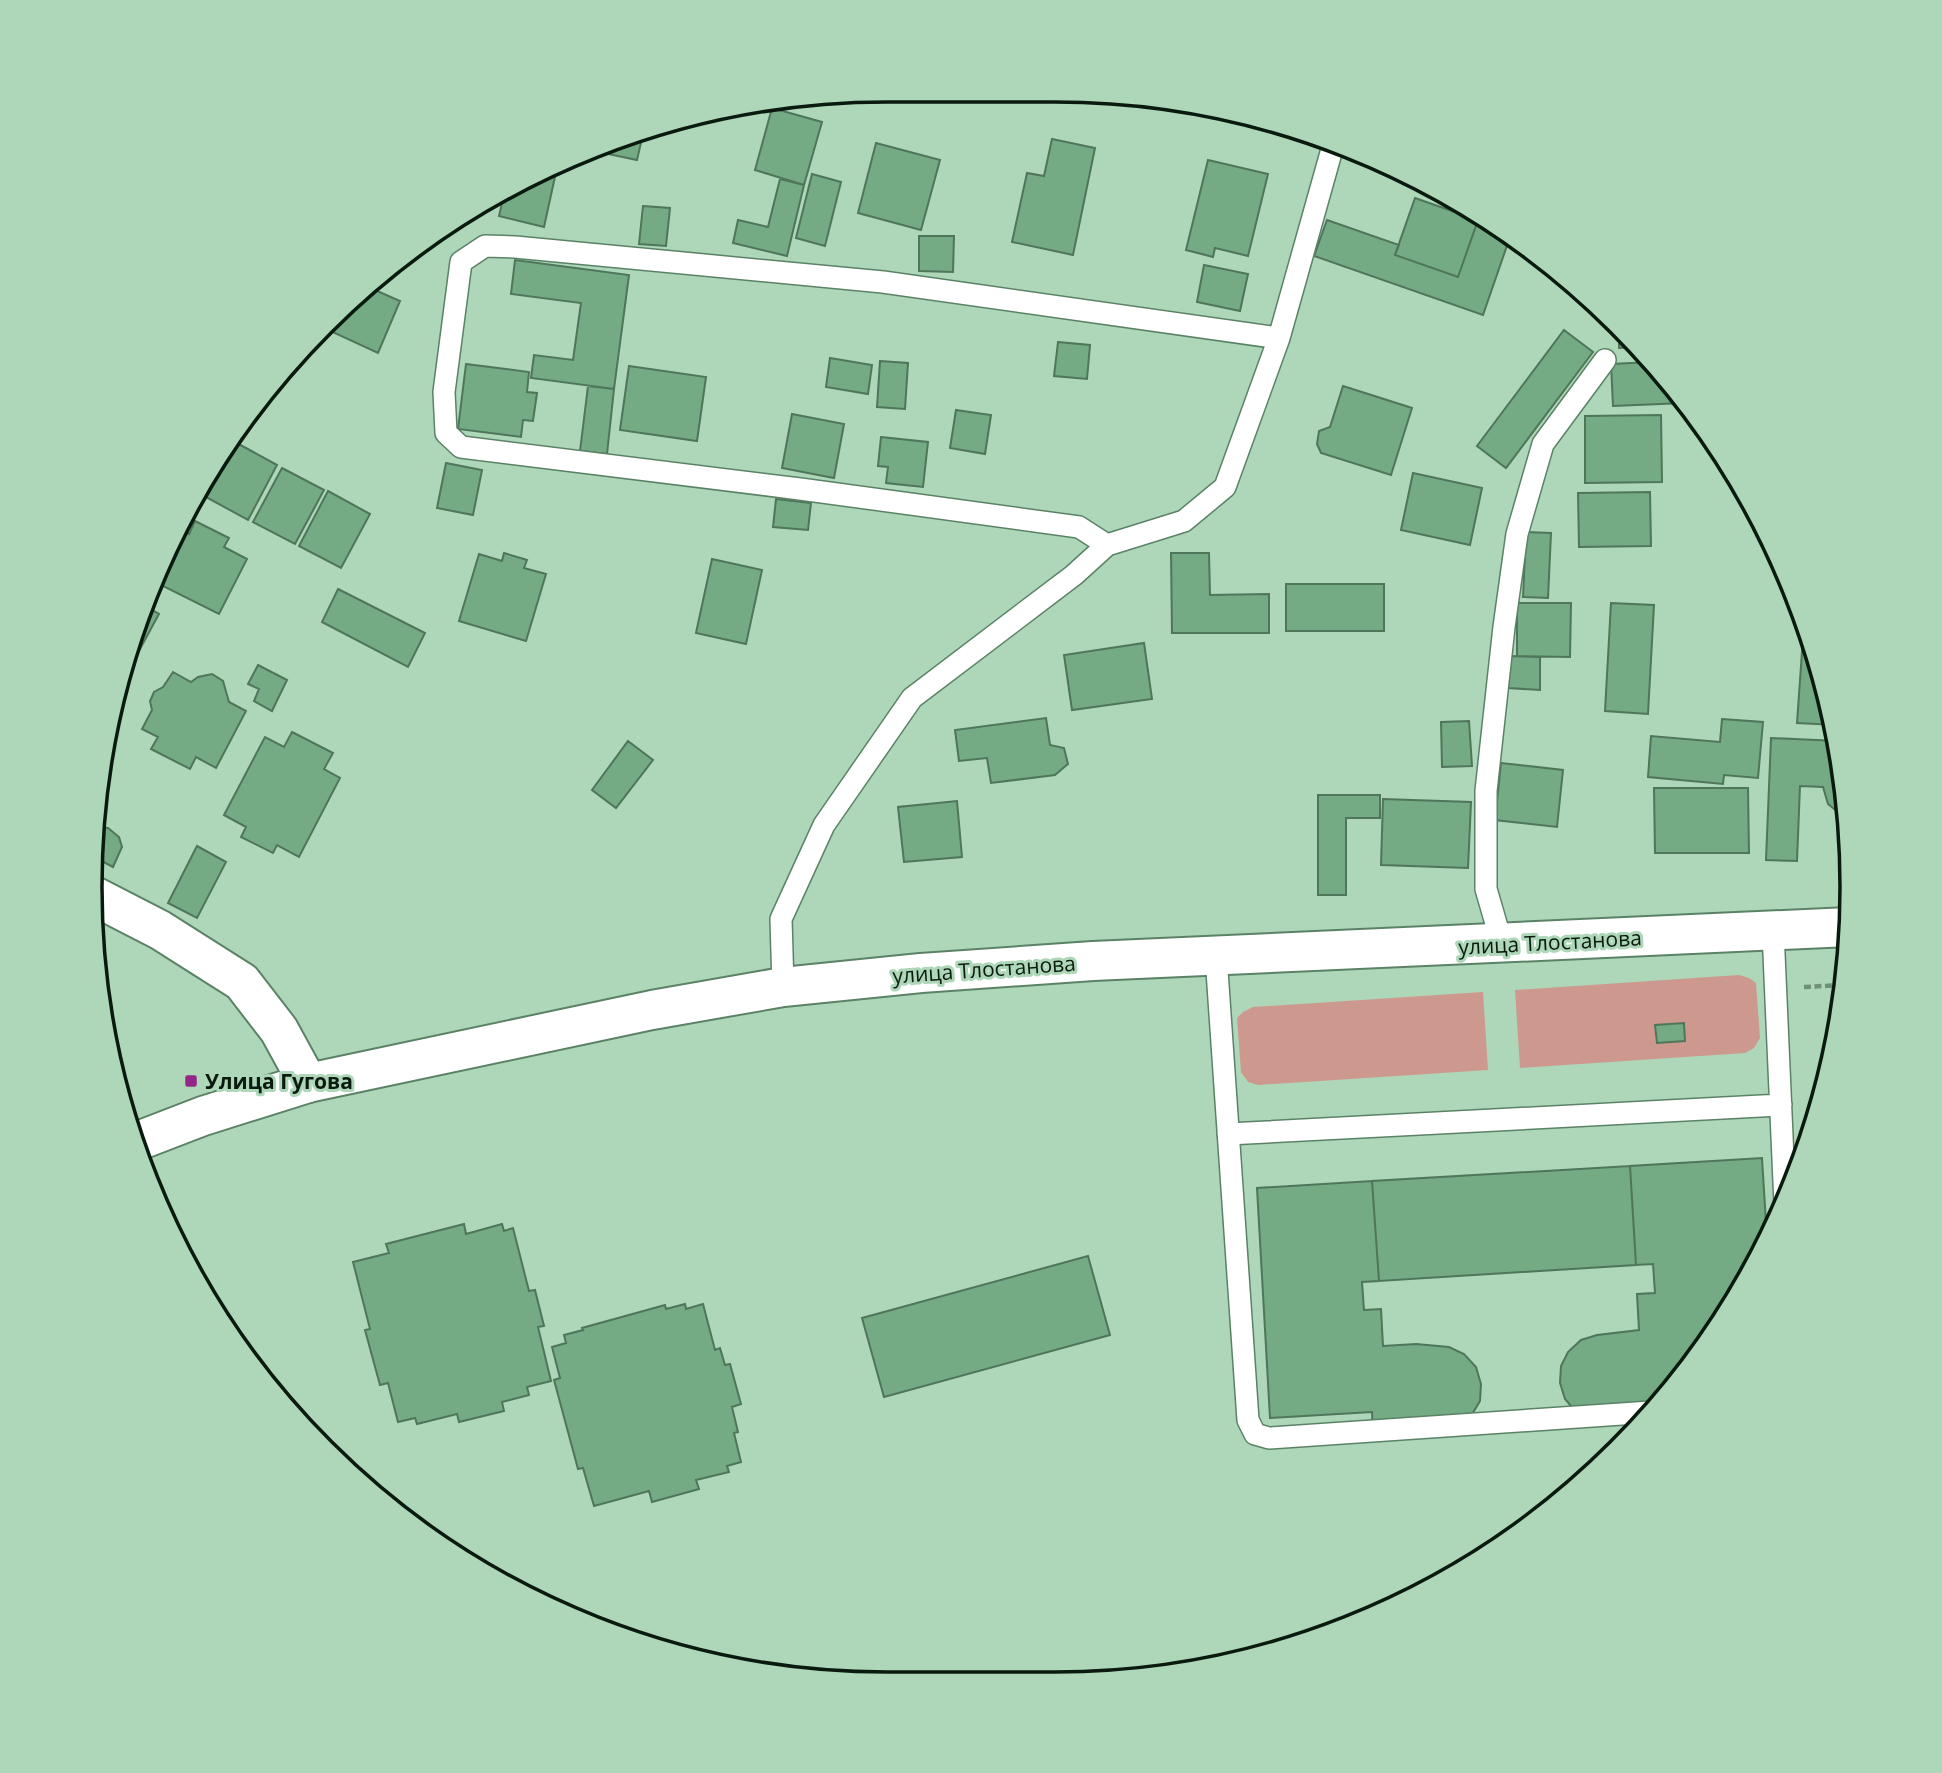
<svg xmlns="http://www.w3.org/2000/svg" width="1942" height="1773" font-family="'Open Sans',sans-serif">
<rect width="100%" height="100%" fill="#add7b8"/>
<path fill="#cd998e" d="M1739,975L1749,978L1756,983L1760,1038L1754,1048L1745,1053L1520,1068L1515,990Z
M1483,992L1488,1070L1258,1085L1248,1082L1241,1072L1237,1018L1243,1012L1253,1007Z"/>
<path fill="#74aa84" stroke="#4f765a" stroke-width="2" d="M772,108L822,122L804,185L755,170Z
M643,134L637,160L594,151Z
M1052,139L1095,148L1073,255L1012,242L1027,173L1044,176Z
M876,143L940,160L921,230L858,213Z
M1208,160L1268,174L1248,256L1215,248L1213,257L1186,250Z
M558,163L544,227L499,216L505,190L534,171Z
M812,174L841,182L825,246L796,238Z
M780,179L804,185L787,256L733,243L738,220L768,227Z
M1415,198L1478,220L1458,277L1395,255Z
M643,206L670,208L666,246L639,244Z
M1327,220L1399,245L1395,255L1458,277L1478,220L1506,230L1511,234L1483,315L1314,256Z
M919,236H954L953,272L919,271Z
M515,260L629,275L614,389L531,378L534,355L573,360L581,303L511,294Z
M1204,265L1248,274L1240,311L1197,302Z
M368,287L400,301L378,353L326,329Z
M1619,323H1620L1639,347L1619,348Z
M1564,330L1593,352L1506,468L1477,446Z
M1058,342L1090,345L1087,379L1054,376Z
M830,358L872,365L868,394L826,387Z
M880,361L908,363L905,409L877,407Z
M1652,362L1684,403L1613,406L1611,364Z
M466,364L529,372L527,392L537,393L533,421L523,420L521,437L458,429Z
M629,366L706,377L697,441L620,430Z
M588,386L614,389L607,454L580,451Z
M1343,386L1412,408L1391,475L1321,453L1317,444L1319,431L1330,427Z
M956,410L991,415L985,454L950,448Z
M792,414L844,424L834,478L782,468Z
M1661,415L1662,482L1585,483V416Z
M881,437L928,442L923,487L886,483L888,467L878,466Z
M230,440L232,441L203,495L197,492Z
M235,442L277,465L248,520L206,497Z
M446,463L482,470L473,515L437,508Z
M282,468L324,490L295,544L253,522Z
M1413,473L1482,488L1470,545L1401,530Z
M328,491L370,514L341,568L299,546Z
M1650,492L1651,546L1579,547L1578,493Z
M776,499L811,503L808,530L773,527Z
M195,521L229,538L224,547L247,559L219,614L155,582L176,527L189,534Z
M1526,532L1551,533L1548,598L1523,597Z
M504,553L527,560L524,568L546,574L526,641L459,621L479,554L502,561Z
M1171,553H1209L1210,595L1269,594V633H1172Z
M712,559L762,570L746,644L696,633Z
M1286,584H1384V631H1286Z
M338,589L425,633L408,667L322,622Z
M1517,603H1571L1570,657L1517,656Z
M1611,603L1654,605L1648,714L1605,711Z
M147,607L159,614L119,688Z
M1804,623H1805L1836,725L1797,723Z
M1144,643L1152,699L1072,710L1064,655Z
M1509,656L1540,657V690L1508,688Z
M258,665L287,680L272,711L254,701L259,689L248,684Z
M173,672L191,682L198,677L212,674L223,681L229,702L246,711L216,768L196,757L190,769L151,749L158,737L142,729L152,710L150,701L154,692L163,687Z
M1046,718L1050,745L1064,748L1068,764L1055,775L991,783L987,758L959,761L955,730Z
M1722,719L1763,722L1758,778L1724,775L1723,784L1648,777L1651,736L1720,742Z
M1469,721L1472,766L1442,767L1441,722Z
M292,732L333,753L324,769L340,778L299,857L277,845L273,853L241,837L246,827L224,815L265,737L284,747Z
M1771,738L1838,741L1846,819L1828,804L1823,787L1800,786L1797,861L1766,860Z
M628,741L653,760L616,808L592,790Z
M1501,763L1563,770L1557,827L1495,820Z
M1654,788H1748L1749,853H1655Z
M1318,795H1380V818H1346V895H1318Z
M1383,799L1471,802L1468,868L1381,865Z
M957,801L962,857L904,862L898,807Z
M95,827L108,828L119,837L122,847L113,867L92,856Z
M197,846L226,862L197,918L168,903Z
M1684,1023L1685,1041L1657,1043L1655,1025Z
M1762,1158L1767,1239L1719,1329L1644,1421L1576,1412L1565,1399L1560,1383L1561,1366L1568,1352L1581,1340L1597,1335L1639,1330L1637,1294L1655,1293L1653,1264L1636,1265L1630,1166Z
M1630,1166L1636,1265L1379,1281L1372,1181Z
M1372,1181L1379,1281L1362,1282L1364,1310L1381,1309L1383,1346L1416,1344L1449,1347L1464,1354L1476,1367L1481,1384L1480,1401L1471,1416L1373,1437L1372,1412L1270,1418L1257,1188Z
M464,1224L466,1234L502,1224L504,1231L513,1228L529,1291L535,1290L544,1326L538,1327L551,1381L527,1387L529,1395L502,1402L504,1411L459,1422L457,1414L417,1424L415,1418L398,1422L388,1383L380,1385L365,1330L370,1329L353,1262L389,1253L386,1244Z
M1088,1256L1110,1335L884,1397L862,1318Z
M685,1304L686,1309L703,1304L715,1350L720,1348L725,1365L730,1364L741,1404L732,1407L738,1432L734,1433L741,1462L727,1466L729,1472L696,1480L699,1489L652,1502L649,1491L594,1506L583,1468L578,1469L554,1380L560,1378L552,1347L566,1343L564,1335L583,1330L582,1328L665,1305L666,1309Z"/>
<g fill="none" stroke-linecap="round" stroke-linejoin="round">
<g stroke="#5b8266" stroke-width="24">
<path id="lane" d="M1107,545L1079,527L800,489L461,447L446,433L444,392L461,262L485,246L515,247L883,282L1279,338
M1773,931L1785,1205
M1502,944L1486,889V791L1504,627L1517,534L1543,444L1605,360
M1216,956L1248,1420L1255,1434L1269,1438L1651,1412
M783,987L781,919L824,825L912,698L1074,575L1107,545L1184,521L1225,487L1279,338L1334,142
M1228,1134L1781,1105"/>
</g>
<g stroke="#5b8266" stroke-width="42">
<path id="street" d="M90,894L160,930L242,982L279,1030L308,1083"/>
</g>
<g stroke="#5b8266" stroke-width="42">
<path id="secondary" d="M138,1141L203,1116L308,1083L652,1010L783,987L921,973L1093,961L1849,927"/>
</g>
<path stroke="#709179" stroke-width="4.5" stroke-dasharray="7 3.5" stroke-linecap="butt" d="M1804,987L1843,985"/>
<use href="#lane" stroke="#fff" stroke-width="21"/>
<use href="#street" stroke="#fff" stroke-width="38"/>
<use href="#secondary" stroke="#fff" stroke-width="38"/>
</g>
<rect fill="#942688" stroke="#add7b8" stroke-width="2.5" x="184" y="1074" width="14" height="14" rx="3.5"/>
<g text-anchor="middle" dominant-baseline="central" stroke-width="6" stroke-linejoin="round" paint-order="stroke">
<g font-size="21" fill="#0a1a0f" stroke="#add7b8">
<text transform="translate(1550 942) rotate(-3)">улица Тлостанова</text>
<text transform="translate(984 969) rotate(-4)">улица Тлостанова</text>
</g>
<g font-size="21" font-weight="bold" fill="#0a1a0f" stroke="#add7b8" text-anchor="start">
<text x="205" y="1081">Улица Гугова</text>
</g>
</g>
<path d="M0 0H1942V1773H0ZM887 102H1055A785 785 0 0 1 1840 887V887A785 785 0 0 1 1055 1672H887A785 785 0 0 1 102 887V887A785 785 0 0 1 887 102Z" fill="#add7b8" fill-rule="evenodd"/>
<path fill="none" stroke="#0a1a0f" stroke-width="3.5" d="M887 102H1055A785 785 0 0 1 1840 887V887A785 785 0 0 1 1055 1672H887A785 785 0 0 1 102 887V887A785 785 0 0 1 887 102Z"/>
</svg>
